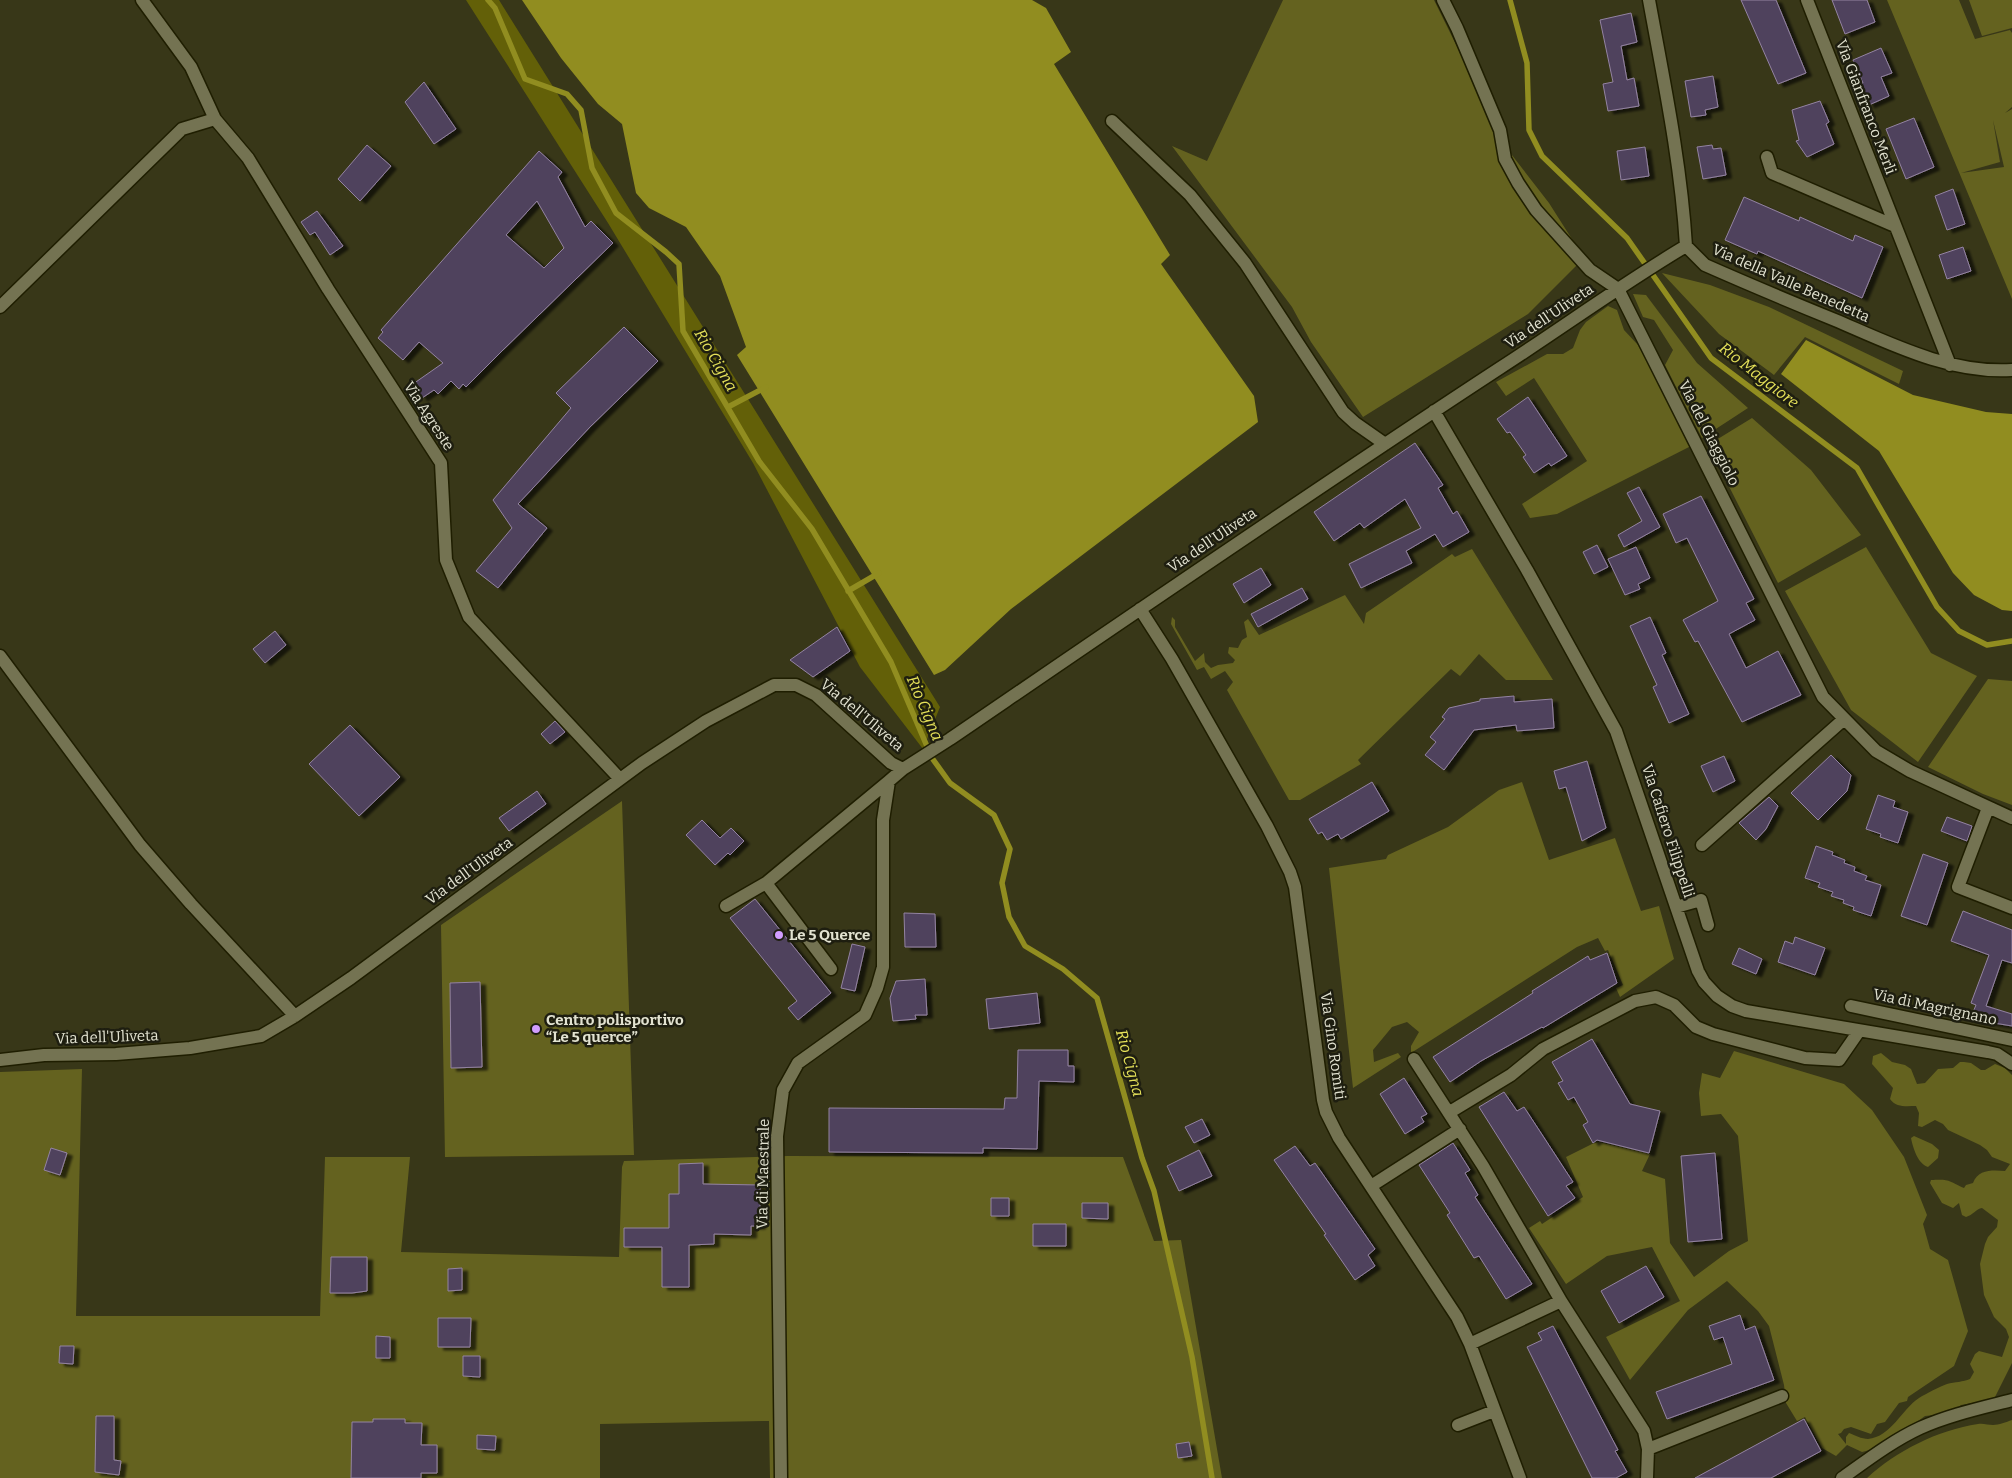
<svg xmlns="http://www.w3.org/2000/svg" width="2012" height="1478" font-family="Bitter,serif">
<defs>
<filter id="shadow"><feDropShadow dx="5.5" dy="3" stdDeviation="1" flood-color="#0009"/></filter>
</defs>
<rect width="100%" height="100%" fill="#383718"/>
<path fill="#64621f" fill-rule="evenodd" d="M1283,0H1434L1508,150L1549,203L1584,258L1528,314L1363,417L1311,342L1292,307L1172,146L1207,161Z
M1887,0H1959L1975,39L2010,30L2012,33V28L1982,36L1969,0H2012V107L2005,113L2012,109V299ZM1993,120L2004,167L1961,173L2000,162Z
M1662,273L1710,285L1769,307L1903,371L1899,384L1805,337L1774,375L1719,334Z
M1633,294L1646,295L1697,363L1748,408L1702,438L1665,365L1673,350L1654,320L1643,317Z
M1608,306L1617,310L1624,330L1638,345L1691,446L1557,514L1530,518L1522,504L1587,461L1534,378L1506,396L1496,382L1547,354H1563L1573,348L1580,330L1586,322Z
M1752,418L1811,470L1861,535L1778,583L1708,445Z
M1866,547L1931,653L1977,676L1918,762L1851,710L1785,591Z
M1472,549L1553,680H1506L1479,654L1460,676L1451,669L1358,760L1361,764L1300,800H1289L1227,690L1233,682L1225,671L1211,679L1204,667L1197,670L1171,624L1172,617L1175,620V627L1195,661L1204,653L1205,662L1211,668L1218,665L1233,663L1235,660L1228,653L1229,647L1238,648L1242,640L1247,637L1244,622L1248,619L1259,635L1345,595L1364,624L1366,613L1452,554L1455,557Z
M1988,679L2012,681V805L1983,794L1928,767Z
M1522,782L1549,860L1615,838L1641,911L1659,906L1674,959L1620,997L1616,988L1623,985L1608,950L1605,951L1598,938L1577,947L1411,1053V1046L1419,1032L1407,1022L1392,1027L1373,1050L1374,1062L1398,1053L1401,1057L1353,1088L1329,868L1386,859L1388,855L1448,827L1499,790Z
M622,801L634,1155L445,1157L441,925Z
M1734,1051L1844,1084L1872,1110L1904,1157L1927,1215L1923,1224L1930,1249L1948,1260L1968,1331L1954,1366L1908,1397L1907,1401L1899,1403L1885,1422L1877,1424L1871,1434L1851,1427L1844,1429L1841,1433L1838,1434L1846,1444V1437L1849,1433C1854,1435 1862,1439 1868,1439C1891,1437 1902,1409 1919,1398C1927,1393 1939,1387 1947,1384C1955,1382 1963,1382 1970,1379L1974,1372L1970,1364L1975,1354L1979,1351L2002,1357L2009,1337L2006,1329L1994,1317L1984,1295L1980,1264L1985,1244L1988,1237L1997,1227L1998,1220L1982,1208C1976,1209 1973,1215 1966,1217L1962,1215L1959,1203L1953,1208L1942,1203L1930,1183L1931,1180C1951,1179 1948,1181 1964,1188L1966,1185L1973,1183C1978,1169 1993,1170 2005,1171L2010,1164L1992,1157L1987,1150L1980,1145L1948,1130L1943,1124L1935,1120L1922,1127L1918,1126L1919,1113L1916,1106C1907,1106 1896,1108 1890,1099L1893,1088L1872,1064L1873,1056L1881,1053L1892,1062L1905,1065L1911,1069L1917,1084L1925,1083L1938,1069L1953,1068L1960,1062H1964L1971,1063L1981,1070H1985L1995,1064L2005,1068L2012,1075V1363L1994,1399L1961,1405L1952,1413L1925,1416L1885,1445L1866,1451L1862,1452L1847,1445L1836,1456L1822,1448L1805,1417L1797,1421L1786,1403L1784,1385L1769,1326L1758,1311L1727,1281L1688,1310L1630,1380L1606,1337L1680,1301L1652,1247L1607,1256L1566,1284L1529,1228L1540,1221L1542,1224L1583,1197L1566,1157L1592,1144L1599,1142L1650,1154L1642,1171L1665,1179L1670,1243L1694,1277L1729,1251L1748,1241L1738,1136L1721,1114L1701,1116L1699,1093L1702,1073L1720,1078Z
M82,1069L76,1316H320L325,1157H410L401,1252L619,1257L622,1167L624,1161L788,1156L1123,1157L1154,1241L1181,1240L1222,1478H770L769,1421L600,1424V1478H0V1072Z
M1914,1136L1932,1144L1939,1150L1938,1158L1928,1167C1918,1164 1913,1148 1911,1138Z
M2012,1420V1478H1867C1896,1451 1938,1430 1978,1424C1983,1423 1988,1425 1993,1425C1999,1425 2006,1422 2012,1420Z"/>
<path fill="#636008" d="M466,0H499L940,707L923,749L860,667L753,463L608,223Z"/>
<path fill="#918d20" d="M522,0H1032L1046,8L1071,52L1054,64L1170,255L1161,264L1254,396L1258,422L1011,609L945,670L934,675L737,355L746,347L720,276L686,227L649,208L636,193L622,124L598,104L561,58Z
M1806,340L1913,395L1986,412L2012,414V611L2002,610L1974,595L1953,573L1879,451L1781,374Z"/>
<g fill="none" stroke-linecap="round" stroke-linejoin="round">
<path stroke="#918d20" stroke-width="5.5" d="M488,0L495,8L525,79L567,94L581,110L592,168L616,213L666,252L679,264L683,331L759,461L812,529L891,662L932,758L950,783L994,815L1010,849L1002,883L1009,917L1025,946L1063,969L1097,998L1142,1158L1154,1191L1192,1357L1212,1478
M1510,0L1527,63L1529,130L1542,156L1627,238L1711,358L1857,468L1937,607L1959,631L1987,645L2012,641
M728,407L766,387
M848,591L879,573"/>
</g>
<path fill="#50425d" stroke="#9383a2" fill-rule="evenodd" filter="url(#shadow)" d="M1741,0H1776L1806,73L1778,84Z
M1832,0H1867L1875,22L1845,34Z
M1631,13L1637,42L1621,46L1627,80L1634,78L1639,106L1608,111L1603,84L1613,82L1600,20Z
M1881,48L1892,73L1881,77L1889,96L1869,105L1861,84L1863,83L1853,60Z
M1713,76L1718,107L1705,110L1706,115L1691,117L1685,81Z
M424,82L456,129L434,144L405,102Z
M1820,101L1829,122L1826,124L1834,144L1807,157L1796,141L1799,140L1792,110Z
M1914,118L1934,167L1906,179L1886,129Z
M367,145L391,166L360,201L338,179Z
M1712,145L1713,149L1721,148L1726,175L1703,179L1697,147Z
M1645,147L1649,176L1621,180L1617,151Z
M539,151L562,172L558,177L585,227L591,221L613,243L503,350L466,387L463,384L459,389L451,381L438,394L434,390L422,398L413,384L443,363L419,342L403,360L378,338L383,332L381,330ZM537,201L564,248L544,268L506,235Z
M1953,189L1965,224L1947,230L1935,196Z
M1744,197L1799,221L1800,217L1853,241L1855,235L1883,247L1862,298L1758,251L1757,254L1725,240Z
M317,211L343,246L330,255L315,232L310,235L301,222Z
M1963,247L1971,271L1947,279L1939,255Z
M624,327L658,361L590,427L518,504L547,528L498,588L476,571L512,528L493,500L571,408L556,393Z
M1528,397L1567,456L1551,466L1549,463L1534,473L1523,457L1526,455L1510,432L1507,433L1497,419Z
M1415,443L1443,485L1438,488L1453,514L1457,511L1469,532L1443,547L1435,534L1406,551L1412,563L1361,588L1349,564L1421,528L1405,499L1364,528L1360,523L1334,541L1314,512Z
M1639,487L1660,527L1624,547L1618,535L1642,521L1627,493Z
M1701,496L1754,599L1746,603L1755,620L1729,634L1746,668L1778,651L1801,695L1742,722L1698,641L1695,642L1683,620L1718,601L1687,538L1676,543L1663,514Z
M1597,545L1608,567L1594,574L1583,552Z
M1636,547L1650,578L1638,584L1640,589L1625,595L1608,559Z
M1261,568L1271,585L1244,603L1233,584Z
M1302,588L1308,599L1258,627L1251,614Z
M1650,617L1666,653L1662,655L1689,714L1669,723L1653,687L1657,685L1630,626Z
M837,627L850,651L813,677L790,660Z
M275,631L286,645L265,663L253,649Z
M1514,696V702L1552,699L1554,728L1517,731L1516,725L1474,730L1444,770L1425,755L1436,742L1430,737L1445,719L1442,717L1449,708L1480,701V699Z
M555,721L565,732L550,744L541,734Z
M350,725L400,777L359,816L309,764Z
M1831,755L1851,775L1847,791L1818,820L1791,793Z
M1724,756L1735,781L1713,792L1701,766Z
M1587,761L1606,828L1582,841L1566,787L1559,789L1554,771Z
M1372,782L1389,811L1341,839L1338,834L1327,840L1322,832L1318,834L1309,819Z
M537,791L546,804L509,831L499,818Z
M1878,795L1895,801L1893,807L1908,812L1898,843L1880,837L1881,834L1866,829Z
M1769,797L1778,806L1766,829L1756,840L1739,823Z
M1947,817L1972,826L1967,841L1941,831Z
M702,820L720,838L731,828L744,841L730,855L728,853L715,865L686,835Z
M1816,846L1833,852L1832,855L1845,860L1844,863L1855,867L1854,871L1867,876L1865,880L1881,885L1871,916L1853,910L1854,907L1843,903L1844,900L1831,896L1833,892L1818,887L1820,883L1805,878Z
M1923,854L1948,863L1927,925L1901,916Z
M755,899L831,993L798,1020L788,1008L797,1001L730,918Z
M1963,911L2012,930V963L2002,960L1986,1006L2012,1014V1026L1982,1021L1971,1017L1976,1005L1971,1003L1989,955L1951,941Z
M904,913L935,914L936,947H905Z
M1795,937L1825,948L1815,975L1778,962L1785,941L1793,944Z
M852,944L865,947L855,991L841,988Z
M1739,948L1762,959L1756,974L1732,964Z
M1607,953L1617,983L1543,1028L1542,1027L1481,1061L1450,1082L1433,1057L1533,993L1532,991L1588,956L1590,960Z
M925,979L927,1015H915L916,1019L893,1021L890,998L896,981Z
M480,982L482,1067L451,1068L450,983Z
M1037,993L1040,1023L989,1029L986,999Z
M1592,1039L1630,1104L1660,1111L1649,1153L1597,1140L1593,1143L1583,1125L1588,1122L1574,1097L1568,1100L1558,1083L1563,1081L1552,1062Z
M1018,1050H1068V1066H1074V1082L1039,1081L1037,1149L983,1148V1153L829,1152V1108L1004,1109L1005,1098H1017Z
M1404,1078L1427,1114L1421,1117L1424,1122L1405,1134L1380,1094Z
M1504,1092L1517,1111L1524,1107L1573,1182L1566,1186L1575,1198L1548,1216L1479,1107Z
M1202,1119L1210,1135L1194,1143L1185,1127Z
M1453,1143L1470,1170L1465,1173L1478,1195L1475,1197L1532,1284L1506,1299L1479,1256L1474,1258L1447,1215L1450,1213L1419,1165Z
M1295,1146L1310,1166L1315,1163L1375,1249L1368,1255L1375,1266L1355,1280L1324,1235L1326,1234L1274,1160Z
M51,1148L67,1153L60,1175L44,1170Z
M1199,1150L1212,1176L1179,1191L1167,1166Z
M1715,1153L1722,1239L1688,1242L1681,1156Z
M703,1163V1184L760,1185V1226H751V1235L714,1234V1244L689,1245V1287H662V1247H624V1228H669V1194H679V1164Z
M991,1198H1009V1216H991Z
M1082,1203H1108V1219L1082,1218Z
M1033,1224H1066V1246H1033Z
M331,1257H367V1291L352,1293H330Z
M1646,1266L1664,1297L1619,1323L1601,1291Z
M462,1268V1290L448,1291V1269Z
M1740,1315L1745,1330L1755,1326L1774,1380L1667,1419L1656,1392L1732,1364L1723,1337L1714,1340L1709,1326Z
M438,1318H471L470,1347H438Z
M1553,1326L1618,1450L1615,1451L1627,1472L1616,1478H1592L1527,1347L1542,1340L1538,1333Z
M376,1336L390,1337V1358H376Z
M60,1346H74L73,1364L59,1363Z
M463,1356H480V1377L463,1376Z
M96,1416H114V1460L121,1461L119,1475L95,1472Z
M373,1419H405V1423H422L421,1445H437V1473H421V1478H351L352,1422H373Z
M1804,1419L1821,1451L1771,1478H1695Z
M477,1435L496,1436L495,1450L477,1449Z
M1189,1442L1192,1456L1178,1458L1176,1444Z"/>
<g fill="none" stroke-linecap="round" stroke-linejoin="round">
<g stroke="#1f1e00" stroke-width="15">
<path id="minor" d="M142,0L191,67L215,119L248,158L328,289L441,463L446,560L469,617L620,779
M1443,0L1457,28L1500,130L1505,159L1518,183L1536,210L1590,270L1618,289L1823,697L1876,751L1910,771L2012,818
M1649,0C1664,82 1681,163 1686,246L1705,265C1748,284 1791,302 1835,320C1891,344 1950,374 2012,370
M1807,0L1950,365
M1112,121L1190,195L1245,263L1343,412L1355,423L1385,444
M1767,157L1772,173L1895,226
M0,307L182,129L215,119
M1434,411L1527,570L1616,731L1698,971L1704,982L1717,996L1732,1006L1746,1011L1988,1052L1997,1054L2012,1064
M1140,609L1172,659L1267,826L1290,872L1295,887L1323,1100L1326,1112L1339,1138L1457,1317L1470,1344L1520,1478
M0,656L140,845L191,904L295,1016
M1988,808L1958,887L2012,908
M1702,845L1843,720
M726,906L766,883
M1676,907L1701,900L1708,925
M831,969L766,883L889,781
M1851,1006L2012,1040
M1414,1059L1483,1166L1561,1301L1470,1344
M0,1060L44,1055L116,1054L190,1048L261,1036L295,1016L351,978L642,763L706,721L774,685H796L816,695L891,763L903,769L950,739C1133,614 1315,489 1500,368C1562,328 1622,284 1686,246
M1450,1112L1511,1075L1543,1049L1635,1001L1656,997L1674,1005L1696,1027L1713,1034L1805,1058L1839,1060L1859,1031
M1371,1186L1460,1129
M1561,1301L1644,1431L1648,1449L1647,1478
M1458,1425L1494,1411
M1648,1449L1782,1396
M781,1478L777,1136L783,1090L798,1063L865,1015L877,988L883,967V820L889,781L903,769
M1842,1478C1866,1461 1892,1441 1920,1428C1949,1415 1981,1408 2012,1400"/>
</g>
<use href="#minor" stroke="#747352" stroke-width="12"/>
</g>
<g fill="#d19dfe" stroke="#1e1e10" stroke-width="2">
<circle cx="779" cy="935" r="5"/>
<circle cx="536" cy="1029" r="5"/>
</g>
<g text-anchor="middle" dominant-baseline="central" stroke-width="5" stroke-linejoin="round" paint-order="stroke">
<g font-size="15" fill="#e2e2d0" stroke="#1e1e10">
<text transform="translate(1866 107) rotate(69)">Via Gianfranco Merli</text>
<text transform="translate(1791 283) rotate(24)">Via della Valle Benedetta</text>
<text transform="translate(1549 316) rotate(-34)">Via dell'Uliveta</text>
<text transform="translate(429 416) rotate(57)">Via Agreste</text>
<text transform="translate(1709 433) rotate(63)">Via del Giaggiolo</text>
<text transform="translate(1212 540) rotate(-34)">Via dell'Uliveta</text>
<text transform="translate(862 715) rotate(40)">Via dell'Uliveta</text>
<text transform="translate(1668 831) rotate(72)">Via Cafiero Filippelli</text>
<text transform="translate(469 871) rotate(-36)">Via dell'Uliveta</text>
<text transform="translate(1935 1007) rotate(12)">Via di Magrignano</text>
<text transform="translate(107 1037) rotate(-2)">Via dell'Uliveta</text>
<text transform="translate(1333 1046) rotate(82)">Via Gino Romiti</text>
<text transform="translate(763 1174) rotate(-89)">Via di Maestrale</text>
</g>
<g font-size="15" font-weight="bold" fill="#e2e2d0" stroke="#1e1e10" text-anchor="start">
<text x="789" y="935">Le 5 Querce</text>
<text x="546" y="1020">Centro polisportivo<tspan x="546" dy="17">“Le 5 querce”</tspan></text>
</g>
<g font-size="16" font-style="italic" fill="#e4e059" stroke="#1e1e10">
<text transform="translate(716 360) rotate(60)">Rio Cigna</text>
<text transform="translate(1759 375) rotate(38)">Rio Maggiore</text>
<text transform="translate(925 708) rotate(67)">Rio Cigna</text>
<text transform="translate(1130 1063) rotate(75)">Rio Cigna</text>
</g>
</g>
</svg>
